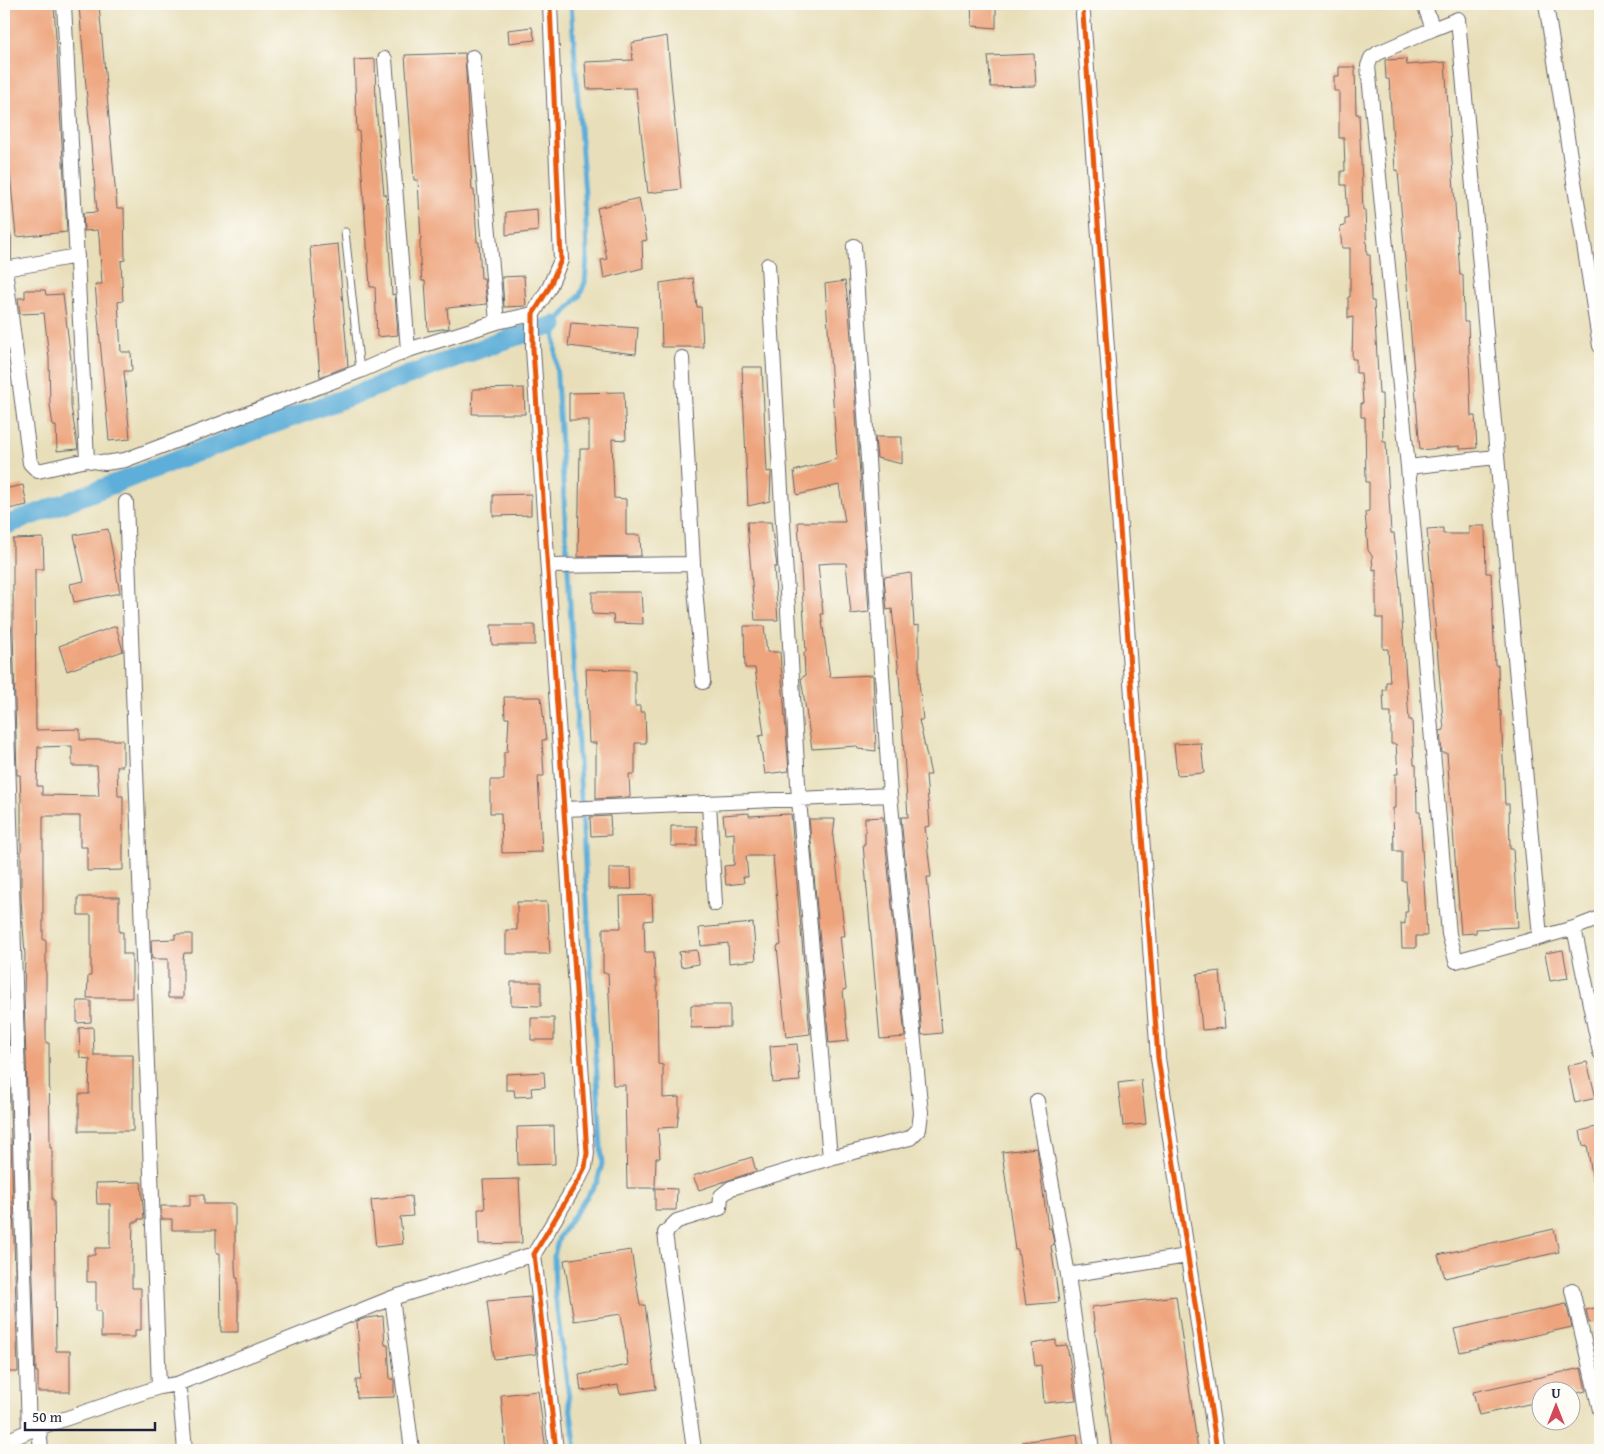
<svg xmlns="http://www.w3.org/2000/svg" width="1604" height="1454" font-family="'Gentium Book Plus',serif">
<rect width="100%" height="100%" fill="#fdfcf7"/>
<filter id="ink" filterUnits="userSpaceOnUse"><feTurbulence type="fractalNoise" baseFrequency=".02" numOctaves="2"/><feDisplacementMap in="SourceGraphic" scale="10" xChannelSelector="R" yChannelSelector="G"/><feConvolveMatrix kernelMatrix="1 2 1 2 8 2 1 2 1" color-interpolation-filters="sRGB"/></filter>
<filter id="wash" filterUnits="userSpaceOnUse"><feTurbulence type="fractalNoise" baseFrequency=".0096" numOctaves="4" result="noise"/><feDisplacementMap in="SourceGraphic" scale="20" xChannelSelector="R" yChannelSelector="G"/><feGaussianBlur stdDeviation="1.12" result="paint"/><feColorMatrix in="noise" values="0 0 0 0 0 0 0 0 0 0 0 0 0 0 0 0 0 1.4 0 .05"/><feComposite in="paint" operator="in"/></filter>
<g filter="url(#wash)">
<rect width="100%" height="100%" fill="#e8dfba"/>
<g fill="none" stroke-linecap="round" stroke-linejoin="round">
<path stroke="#5daed8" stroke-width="5" d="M571,4L585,195L587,257L585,282L580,295L554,325L602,1164L597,1182L559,1237L554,1255L555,1295L576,1450"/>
<path stroke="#5daed8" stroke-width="19" d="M4,526L211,447L502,341L554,325"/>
</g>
<g id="blocks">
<path fill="#eea47d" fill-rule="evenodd" d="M4,4H54L67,232L16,237L4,109Z
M971,4H996V28L972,26Z
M99,5L117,208H124L125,260L121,261L123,301L118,302L121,352H131L132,371H124L130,439L109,441L95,284H102L99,236L98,230L84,231L83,213L97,212L79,6Z
M532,27L535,40L509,43L508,30Z
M667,36L681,189L648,193L636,88L587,89L585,62L633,60L631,43Z
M465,53L472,190H474L477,242H479L481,278H484L487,304L447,308L449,328L428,331L425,281H422L420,263V240H421L418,180H414L405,55Z
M1034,54L1036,86L991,87L988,56Z
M375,59L376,107L384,195L386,194L392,295L395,294L398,335L377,337L375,287H370L359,131H357L354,60Z
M1406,59L1407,65L1445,62L1460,275H1463L1464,322H1468L1471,416H1475L1477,448L1460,449V446L1420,450L1398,170H1395L1389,79H1386L1385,60Z
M1339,67H1355L1356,114H1359L1363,210H1365L1367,255H1370L1371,301H1374L1379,394H1382L1383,442H1386L1391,533H1394L1399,579L1408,706L1409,720H1412L1414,765H1416L1417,812H1420L1427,936H1416V948H1402L1401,923L1405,924V912H1408L1406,881H1402V851H1394L1393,808H1395V774H1398L1396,744H1391V712H1384L1383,690H1386V682H1390L1388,649H1383V618H1376V569L1373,570L1372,556L1368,550L1365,512L1369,511V482H1366L1365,417H1361V403H1363L1361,373H1356V359H1352L1353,317L1348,318V297H1350V248H1342L1340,227L1345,226V219H1348L1346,185H1341V171H1345L1344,138H1339V91H1334V76H1339Z
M639,198L647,240L642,241L643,268L604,278L601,260L607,259L597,208Z
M537,209L538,231L506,235V212Z
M338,244L348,366L320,377L310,247Z
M524,276L526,306L504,307L502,277Z
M693,278L697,307H701L703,347H662L660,283Z
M845,281L849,309L869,612L851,614L846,563H833L818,564L823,614H821L830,677L873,675L876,751L858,749L857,746L812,749L801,678L805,676L804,652H806L798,522H845L839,485L797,495L794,471L837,459L825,284Z
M25,290H45L46,295L63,294L71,360V406L78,449L57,451L56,426H53L50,405L49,358L44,313L20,314L18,298H25Z
M571,323L638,328L636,354L568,346Z
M742,367H762L767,472L771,471L770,501L748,506Z
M524,388L525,414H472L473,389Z
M624,392L626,440L612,439L614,498L626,499V535H640L641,556L578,557L580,449H589V420H569V393Z
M875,437H902V464L877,458Z
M23,485L27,505L4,510V489Z
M531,494V515L493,516V495Z
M747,522H771L777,567H774L778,620H755Z
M1469,526H1485L1486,573H1491L1495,665H1498L1499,711H1501L1505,804H1509L1510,849H1513L1518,927L1476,929V933L1461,934L1447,753H1442L1440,731L1444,730L1427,529L1443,528V534H1469Z
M108,529L120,593L74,602L70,584L84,581L74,535Z
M43,538L44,569H35L36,730L80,729V740H123V766H117L118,796H123V870L87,871V847H80V816H43V940H46V1043H49L50,1148H52V1200H54L56,1351H70V1392H38V1372H36L24,996L25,954L21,899V800L20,775H17L13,628V539ZM72,746V766H97L99,796L42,795V786H37L38,747Z
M911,573L914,626L919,625V682L923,720H919L931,775H926L930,826L925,827L931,877H927L942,1033L922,1035L901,817H908L899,674L892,609L887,610L884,577Z
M592,592H641L643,624L614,623L613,615L592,614Z
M491,625H535V645H492Z
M116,626L123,651L67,671L59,646Z
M744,626H764L767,652H780L789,771L765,774L759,736L764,735L755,668H745Z
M586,669L635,670V706H640V712H645L646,743H635V774H629L630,797L596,799V743H589Z
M504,697H541L546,740H542L544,776H538L542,852L502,853L501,813H490V780H504V752H507L509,718H505Z
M1201,743L1204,773L1177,775L1174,744Z
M749,813V816L791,814L810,1034L786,1037L777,946L781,945L773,856H746L748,877H743L744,883L726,885L724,866L734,865V833L725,834L723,815Z
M610,816L611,835L591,836L590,817Z
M883,817L905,1037L880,1039L863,844H865V818Z
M809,819H835L833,837L845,936H840L846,989L843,990L848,1041L829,1043Z
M671,826H697V846H671Z
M609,868H631L632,889H609Z
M652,895L653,920L644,921L645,952H654L655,979H657L658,1064L663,1065V1098L679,1097V1111L677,1127L658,1128L660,1158H656L655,1188H627L625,1085H613L608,973H603V928H621L620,896Z
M78,897H119V932H123V954H132V998H87L88,976H91V915H78Z
M517,902H547L550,954H506V930H517Z
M753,923L756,960L729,963L728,943L701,946L699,928Z
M175,934H192V953H184L183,959V998H168V959H152L151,940L175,939Z
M697,950L699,964L681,967L679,952Z
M1563,950L1568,978L1550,981L1545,953Z
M1220,971L1225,1028L1202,1030L1197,974Z
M511,982H541V1006L511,1005Z
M77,1001H91V1022L77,1023Z
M691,1005H730V1027L691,1028Z
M531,1018H554V1040H531Z
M93,1027L94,1055H133V1131H79V1094H89L90,1059L80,1058L79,1028Z
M4,1040H8L18,1372H4Z
M797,1044L800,1081L773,1083L770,1046Z
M1587,1062L1596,1098L1575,1103L1567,1066Z
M544,1072L545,1087L531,1088L532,1096L515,1097L514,1090H506V1074Z
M1141,1080L1146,1124L1123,1126L1118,1083Z
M554,1126L555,1164L518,1165L517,1127Z
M1600,1126V1180L1593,1181L1587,1145L1583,1146L1580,1131Z
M1037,1148L1048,1228H1051L1054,1244L1051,1246L1059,1302L1026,1305L1018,1250H1015L1002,1152Z
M752,1157L756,1171L699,1190L693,1176Z
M519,1179L522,1243L479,1244L478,1209H485L483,1180Z
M141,1182L144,1219H138V1222H133L132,1261V1288H141V1330H135V1337H101V1311H96V1282H87V1255H95V1248H110V1204H97L96,1183Z
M655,1188L677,1189L676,1210H655Z
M190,1195H204V1204H235V1266L236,1278H238V1332H221L220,1253H216V1230H172V1219H161V1206H190Z
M411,1196L413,1216L400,1217L403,1244L376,1247L371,1200Z
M1554,1229L1559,1252L1445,1278L1438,1255Z
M631,1250L640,1305H645L656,1389L620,1394L618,1385L581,1391L579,1375L628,1365L621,1314L574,1321L564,1260Z
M1176,1296L1198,1450H1112L1092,1307Z
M530,1297L536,1354L494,1359L487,1301Z
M1566,1304L1572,1327L1460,1352L1454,1329Z
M1600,1307V1321L1589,1323L1586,1310Z
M383,1316L385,1345H388L390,1379H394V1397L357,1398L356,1380H361L357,1321L367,1318Z
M1056,1340V1346L1067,1345L1076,1400L1044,1403L1041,1365L1035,1366L1032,1344Z
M1581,1368L1586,1391L1572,1394V1392H1542V1401L1479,1415L1473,1392Z
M538,1391L546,1450H506L501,1395Z
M1077,1434L1079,1450H1022V1442Z"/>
</g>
</g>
<g filter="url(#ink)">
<use href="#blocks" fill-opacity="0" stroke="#676467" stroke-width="1"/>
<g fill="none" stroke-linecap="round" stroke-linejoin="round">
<g stroke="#676467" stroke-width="9">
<path id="service" d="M345,232L360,371"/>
</g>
<g stroke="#676467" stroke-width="16">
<path id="minor" d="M64,4L87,460
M550,4L561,260L549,288L533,314V349L587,1153L585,1167L579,1179L534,1254L556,1450
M1424,4L1433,29L1458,19L1540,937
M1546,4L1600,346
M1083,14L1158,1058L1217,1450
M1433,29L1378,53L1371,58L1368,66L1408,467L1449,934L1456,961L1574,928L1600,918
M473,57L497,322
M385,59L408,350
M4,238V269
M77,256L5,269L30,463L38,471L87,460L105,463L125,460L360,371L408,350L497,322L533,314
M768,265L799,800L830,1158
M682,358L693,564L703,682
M1408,467L1496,457
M126,502L159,1387
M548,566L693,564
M4,629L29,1431L159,1387L177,1384L180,1396L185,1450
M709,804L715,904
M565,809L890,795
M1574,928L1600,1052
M1037,1101L1068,1275L1092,1450
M1068,1275L1187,1256
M1572,1290L1600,1410
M392,1298L534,1254
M177,1384L392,1298L412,1450
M39,1428L41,1450
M4,1442L29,1431
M694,1450L665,1233L677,1221L720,1208L721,1196L731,1188L830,1158L910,1138L919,1129L921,1113L890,795L854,246"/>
</g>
<use href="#service" stroke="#fff" stroke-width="7"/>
<use href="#minor" stroke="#fff" stroke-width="14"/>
<g stroke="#fdfcf7" stroke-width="8">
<path id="cycleway" d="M550,4L561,260L549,288L533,314V349L587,1153L585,1167L579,1179L534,1254L556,1450
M1083,14L1158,1058L1217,1450"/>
</g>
<use href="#cycleway" stroke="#e8590c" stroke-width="5"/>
</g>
</g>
<rect width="1604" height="1454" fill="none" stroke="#fdfcf7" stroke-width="20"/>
<g transform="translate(1556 1406)"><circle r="24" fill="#fdfcf7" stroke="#a5a5ac"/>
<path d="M0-4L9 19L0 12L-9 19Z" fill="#d1495b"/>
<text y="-8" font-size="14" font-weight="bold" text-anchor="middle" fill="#22223b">U</text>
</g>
<path d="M25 1422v8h130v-8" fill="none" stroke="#22223b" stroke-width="2.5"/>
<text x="32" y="1422" font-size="15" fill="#22223b" stroke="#fdfcf7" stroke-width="4" paint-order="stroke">50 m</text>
</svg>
